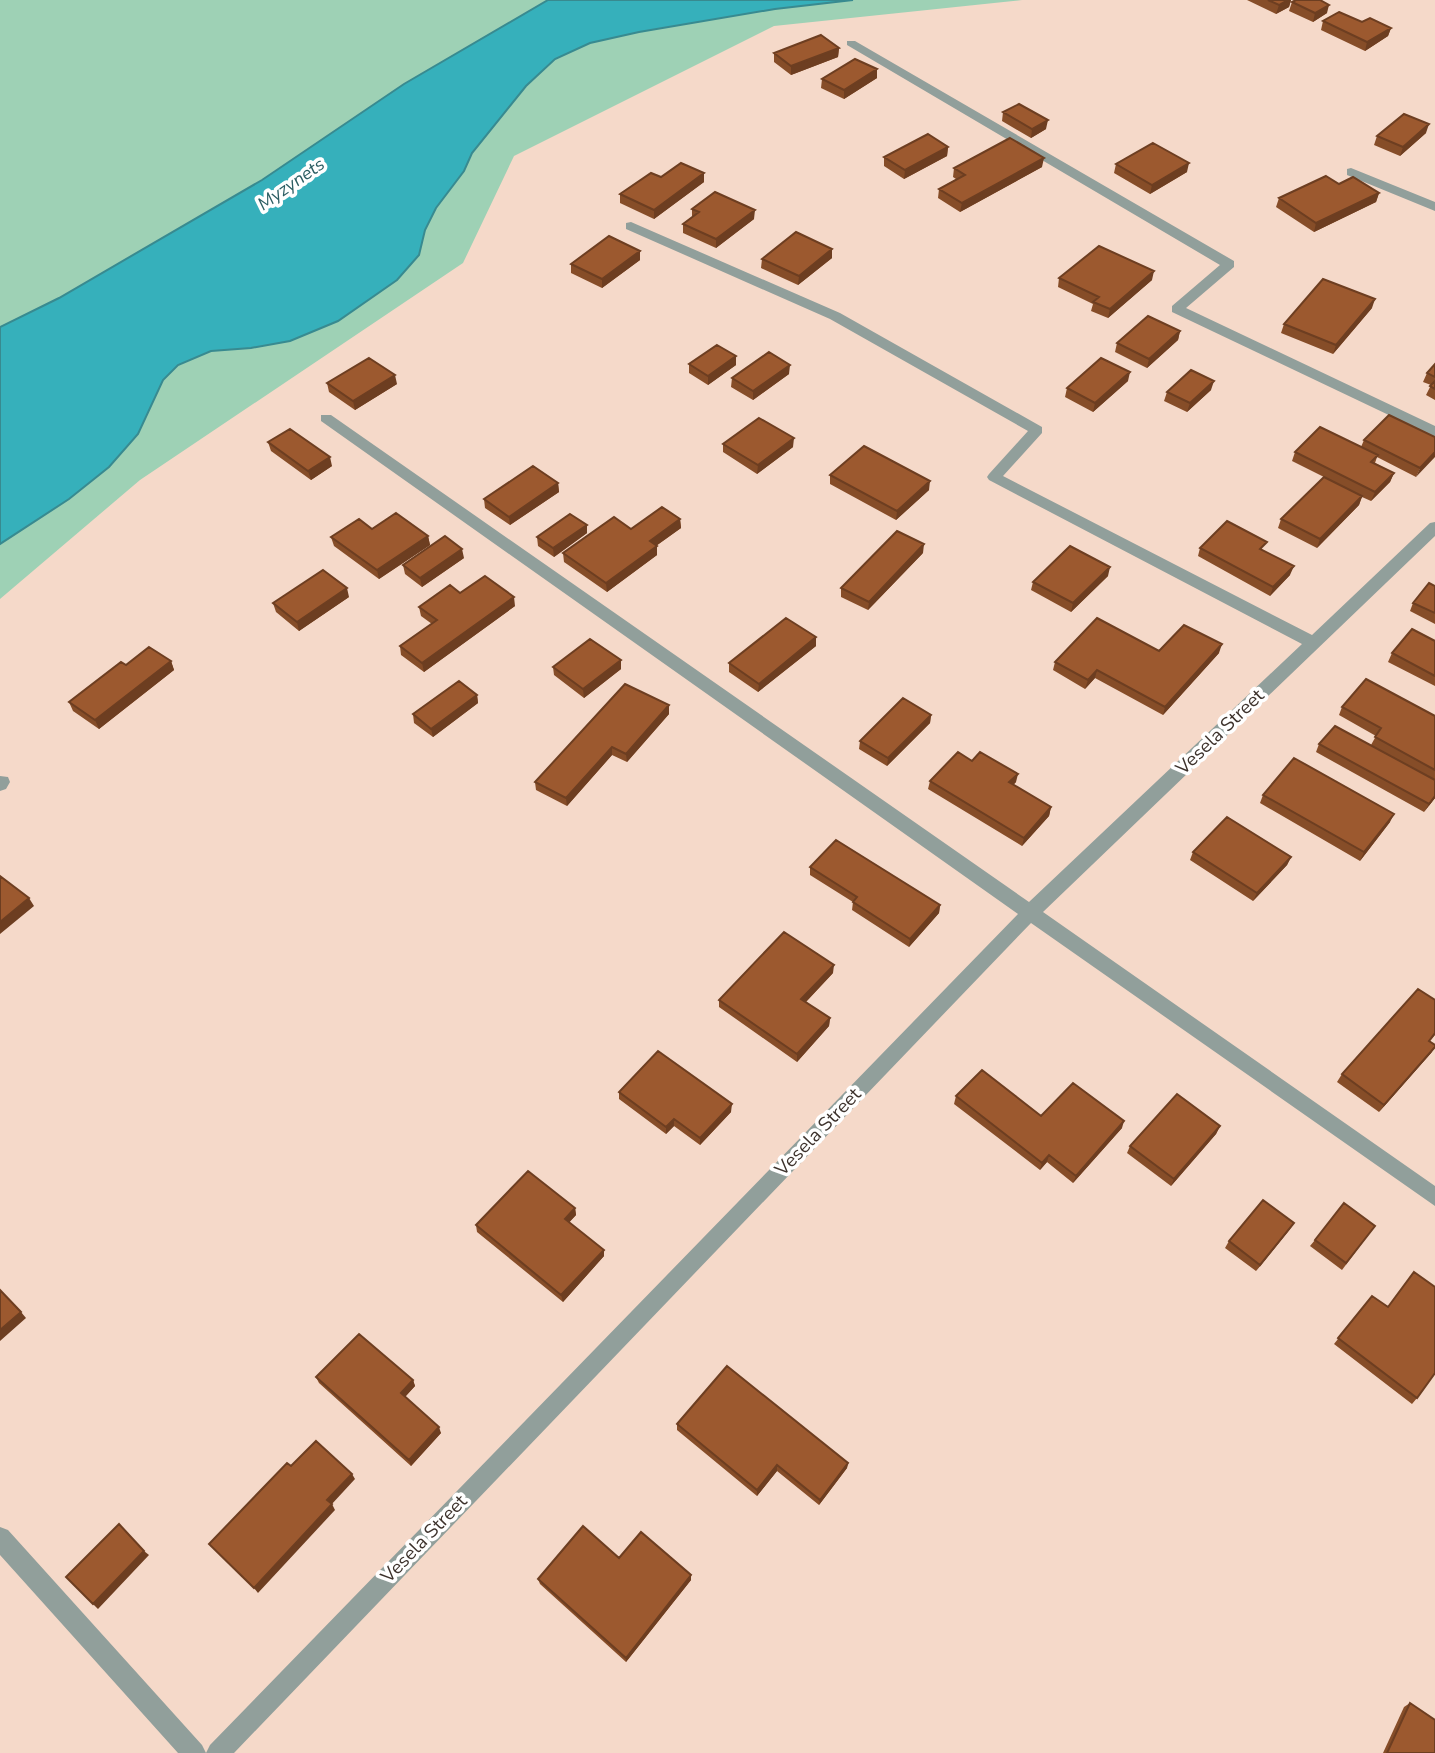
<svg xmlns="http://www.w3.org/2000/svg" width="1435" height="1753" font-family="'Nunito Sans',sans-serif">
<rect width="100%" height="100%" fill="#f5d9c9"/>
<path fill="#9ed1b5" d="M0,0H1022L774,26L514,156L463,263L140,480L0,599Z"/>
<path fill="#36b0bb" stroke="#388a90" stroke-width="2" d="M548,0H853L775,9L639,32L590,43L555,59L526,86L472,153L464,171L436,208L425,230L419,255L397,280L338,321L290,341L251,348L211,351L178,365L163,380L138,434L109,467L69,499L0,544V327L59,298L262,180L404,84Z"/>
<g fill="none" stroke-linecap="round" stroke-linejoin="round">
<path fill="#919f9b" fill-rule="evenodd" d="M847,41H855L1234,261V267L1186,308L1435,426V437L1172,312V306L1220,265L847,45Z
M1351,168L1435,202V211L1347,175V169Z
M631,222L840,313L1042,427V433L1003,476L1312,635L1430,523L1435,522V536L1043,912L1435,1186V1206L1031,923L234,1753H206L210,1745L1018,914L321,421V415H331L1029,902L1302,644L989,480L987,477L989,474L1028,431L830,319L626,229V223Z
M0,776L8,777L10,782L6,789L0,791Z
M0,1527L8,1530L202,1745L206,1753H178L0,1555Z"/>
</g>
<path fill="#864d28" d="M1247,0H1291L1289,7L1276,14Z
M1292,2L1327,13L1313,22L1289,11Z
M1323,21L1362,22L1391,28L1388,36L1365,51L1321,30Z
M839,48L838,57L791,75L774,62V53Z
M877,78L844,99L821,88L822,79Z
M1003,112L1046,129L1031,138L1002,121Z
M1426,133L1400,156L1374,145L1377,136Z
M948,147L947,156L904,179L884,166V157Z
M1116,164L1187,172L1150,194L1114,173Z
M1042,167L960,212L938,198L939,189L956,179L953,177L954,168Z
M704,173V182L654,219L620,203V194L661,177Z
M1339,184L1379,193L1376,202L1314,232L1276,207L1279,198Z
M692,209L754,219L716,248L683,233V224L692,217Z
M640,251V260L602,288L571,273V264Z
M832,258L798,285L761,268L762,259Z
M1059,278L1152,280L1108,318L1091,311L1093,304L1058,287Z
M1372,308L1333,354L1281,333L1284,324Z
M1180,331L1178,340L1147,368L1115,352L1117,343Z
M736,356V365L708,385L689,373V364Z
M1435,364V400L1426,395L1431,385L1423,382L1427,373Z
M789,374L753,400L731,387L732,378Z
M1128,381L1093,412L1065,397L1067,388Z
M327,383L397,384L355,410L329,392Z
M1211,390L1187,412L1164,401L1167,392Z
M1435,437L1416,477L1377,457L1375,463L1394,473L1390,482L1371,501L1362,497L1359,505L1317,548L1278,528L1281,519L1324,477L1292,461L1295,452L1361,447L1364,440Z
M268,442L332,466L311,480L271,451Z
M723,444L793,447L757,474L723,452Z
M830,475L929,490L896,520L830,484Z
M558,483L559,492L510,525L485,508L484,499Z
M680,519L681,528L656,546L657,555L607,592L564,562L563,553L631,529Z
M587,525V533L554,557L538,546L537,537Z
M372,529L428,536L430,545L379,579L334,546L331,537Z
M1200,548L1264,551L1290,575L1270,596L1198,556Z
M923,553L868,610L841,597V588Z
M464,558L422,587L405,574L403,565Z
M1108,576L1071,612L1031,590L1033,582Z
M1435,586V624L1410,611L1413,603Z
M460,593L515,606L424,672L401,655L400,646L432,624L421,616L419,607Z
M349,597L299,631L276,612L273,603Z
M816,637V646L758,692L729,672V663Z
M1435,641V686L1388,662L1392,653Z
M1159,651L1219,653L1163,715L1095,678L1085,689L1053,670L1055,662Z
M171,661L174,670L99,729L73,711L69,702L126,665Z
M553,667L621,669L584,698L554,675Z
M477,695L478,703L433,737L414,723L413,714Z
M669,705V714L627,762L612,755L567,806L536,790L535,782Z
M1342,707L1435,716V798L1424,812L1316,752L1319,744L1371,745L1376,736L1339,715Z
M931,715L930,723L887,766L859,749L860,741Z
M972,761L1016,782L1013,785L1051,807L1049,816L1022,846L928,789L930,781Z
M1263,795L1390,822L1360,861L1260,803Z
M1193,852L1291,857L1287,865L1253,901L1190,860Z
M810,867L940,905L939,913L909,947L852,910L853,902L810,875Z
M833,973L806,1002L830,1018L829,1026L797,1062L719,1007V1000Z
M1435,1000V1035L1430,1041L1435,1047L1431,1053L1379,1112L1337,1082L1342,1074Z
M619,1092L731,1112L700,1145L674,1126L666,1134L619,1099Z
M956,1096L1041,1116L1122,1128L1073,1183L1047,1162L1040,1170L954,1104Z
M1220,1126L1216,1134L1171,1186L1127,1153L1130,1146Z
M575,1208L576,1215L569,1222L604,1256L563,1302L477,1232L476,1225Z
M1375,1226L1342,1270L1310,1246L1315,1240Z
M1290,1229L1256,1271L1225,1248L1229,1241Z
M1372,1296L1417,1398L1412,1404L1334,1344Z
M316,1377L413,1380L415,1386L405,1397L441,1433L411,1466L319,1383Z
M677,1424L848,1463L847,1468L819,1505L777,1471L757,1496L677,1430Z
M691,1575V1580L626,1662L540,1584L538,1579Z
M1410,1703L1435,1753H1383L1404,1707Z"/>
<path fill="#6d3e21" d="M1288,0H1291L1289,7L1276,14L1279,5Z
M1329,5L1327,13L1313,22L1315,13Z
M1391,28L1388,36L1365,51L1367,42Z
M839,48L838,57L791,75V66Z
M877,69V78L844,99V90Z
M1048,120L1046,129L1031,138L1032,129Z
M1429,124L1426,133L1400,156L1403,147Z
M948,147L947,156L904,179L905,170Z
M1044,158L1042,167L960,212L962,203Z
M1189,163L1187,172L1150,194L1152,185Z
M704,173V182L654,219V210Z
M1379,193L1376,202L1314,232L1316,223Z
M755,210L754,219L716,248V239Z
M832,249V258L798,285L799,276Z
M640,251V260L602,288V279Z
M1154,271L1152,280L1108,318L1110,309Z
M1375,299L1372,308L1333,354L1336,345Z
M1180,331L1178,340L1147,368L1149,359Z
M736,356V365L708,385V376Z
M790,365L789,374L753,400V391Z
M1130,372L1128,381L1093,412L1095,403Z
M395,375L397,384L355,410L353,401Z
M1214,381L1211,390L1187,412L1190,403Z
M794,438L793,447L757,474L758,465Z
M1435,452V457L1416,477L1420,468Z
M330,457L332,466L311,480L308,471Z
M1394,473L1390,482L1371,501L1375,492Z
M930,481L929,490L896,520L897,511Z
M558,483L559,492L510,525L509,517Z
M1362,496L1359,505L1317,548L1320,539Z
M680,519L681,528L650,550V541Z
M587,525V533L554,557L553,548Z
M428,536L430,545L379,579L377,570Z
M924,544L923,553L868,610L869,602Z
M657,546V555L607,592L606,583Z
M462,549L464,558L422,587L420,578Z
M1294,566L1290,575L1270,596L1273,587Z
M1110,567L1108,576L1071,612L1073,603Z
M347,588L349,597L299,631L297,622Z
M514,597L515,606L424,672L422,663Z
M816,637V646L758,692L759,684Z
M1222,644L1219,653L1163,715L1165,707Z
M621,660V669L584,698L583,689Z
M171,661L174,670L99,729L95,720Z
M1097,670L1095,678L1085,689L1088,680Z
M477,695L478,703L433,737L431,729Z
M669,705V714L627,762L626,754Z
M931,715L930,723L887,766L888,758Z
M612,747V755L567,806L566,798Z
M1018,774L1016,782L1007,791L1009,782Z
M1435,796V798L1424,812L1429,804Z
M1051,807L1049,816L1022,846L1024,838Z
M1394,814L1390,822L1360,861L1364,852Z
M1291,857L1287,865L1253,901L1257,893Z
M29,898L34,906L0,934V922Z
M940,905L939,913L909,947L910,939Z
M834,965L833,973L801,1007V999Z
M830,1018L829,1026L797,1062V1054Z
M1435,1047L1431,1053L1379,1112L1384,1105Z
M732,1104L731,1112L700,1145V1138Z
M674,1119V1126L666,1134V1127Z
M1124,1121L1122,1128L1073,1183L1076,1176Z
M1220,1126L1216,1134L1171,1186L1174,1179Z
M1049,1155L1047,1162L1040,1170L1042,1163Z
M575,1208L576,1215L566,1226L565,1219Z
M1294,1223L1290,1229L1256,1271L1260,1265Z
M604,1250V1256L563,1302L561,1295Z
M21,1312L26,1318L0,1341V1330Z
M413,1380L415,1386L403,1399L401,1393Z
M439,1427L441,1433L411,1466L409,1460Z
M848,1463L847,1468L819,1505L820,1500Z
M777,1465V1471L757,1496V1490Z
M352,1474L355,1479L331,1505L327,1500Z
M332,1504L335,1510L258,1593L254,1588Z
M144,1551L149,1555L98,1609L93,1604Z
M691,1575V1580L626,1662V1658Z"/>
<path fill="#9c592f" stroke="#6d3e21" stroke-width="2" d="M1268,0H1288L1279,5Z
M1296,0H1320L1329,5L1315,13L1292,2Z
M1339,12L1362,22L1370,18L1391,28L1367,42L1323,21Z
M821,35L839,48L791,66L774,53Z
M855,59L877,69L844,90L822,79Z
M1019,104L1048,120L1032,129L1003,112Z
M1404,114L1429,124L1403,147L1377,136Z
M928,134L948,147L905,170L884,157Z
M1010,138L1044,158L962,203L939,189L965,175L954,168Z
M1153,143L1189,163L1152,185L1116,164Z
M681,163L704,173L654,210L620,194L651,173L661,177Z
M1326,176L1339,184L1353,177L1379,193L1316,223L1279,198Z
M715,192L755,210L716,239L683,224L699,212L692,209Z
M796,232L832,249L799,276L762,259Z
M609,236L640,251L602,279L571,264Z
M1099,246L1154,271L1110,309L1093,302L1099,297L1059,278Z
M1323,279L1375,299L1336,345L1284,324Z
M1148,316L1180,331L1149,359L1117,343Z
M717,345L736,356L708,376L689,364Z
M769,352L790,365L753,391L732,378Z
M369,358L395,375L353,401L327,383Z
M1101,358L1130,372L1095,403L1067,388Z
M1435,364V377L1427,373Z
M1191,370L1214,381L1190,403L1167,392Z
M1435,381V389L1430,386Z
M1389,415L1435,437V452L1420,468L1364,440Z
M759,418L794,438L758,465L723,444Z
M1320,427L1378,455L1371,462L1394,473L1375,492L1295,452Z
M290,429L330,457L308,471L268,442Z
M864,446L930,481L897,511L830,475Z
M533,466L558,483L509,517L484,499Z
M1324,477L1362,496L1320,539L1281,519Z
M662,507L680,519L650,541L657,546L606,583L563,553L614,517L631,529Z
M396,513L428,536L377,570L331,537L359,519L372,529Z
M570,514L587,525L553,548L537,537Z
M1227,521L1267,542L1260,549L1294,566L1273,587L1200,548Z
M897,531L924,544L869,602L841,588Z
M445,536L462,549L420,578L403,565Z
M1070,546L1110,567L1073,603L1033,582Z
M323,570L347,588L297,622L273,603Z
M485,576L514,597L422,663L400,646L437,620L419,607L450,585L460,593Z
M1429,583L1435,586V613L1413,603Z
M786,618L816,637L759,684L729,663Z
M1097,618L1159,651L1184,625L1222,644L1165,707L1097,670L1088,680L1055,662Z
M1412,629L1435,641V676L1392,653Z
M590,639L621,660L583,689L553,667Z
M149,647L171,661L95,720L69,702L121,662L126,665Z
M1366,679L1435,716V770L1375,737L1381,728L1342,707Z
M459,681L477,695L431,729L413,714Z
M625,684L669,705L626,754L612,747L566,798L535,782Z
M903,698L931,715L888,758L860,741Z
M1335,726L1435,780V796L1429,804L1319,744Z
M958,752L972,761L980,752L1018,774L1009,782L1051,807L1024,838L930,781Z
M1294,758L1394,814L1364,852L1263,795Z
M1227,817L1291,857L1257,893L1193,852Z
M836,840L940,905L910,939L853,902L857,897L810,867Z
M0,876L29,898L0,922Z
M784,932L834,965L801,999L830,1018L797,1054L719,1000Z
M1418,989L1435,1000V1033L1429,1041L1435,1045V1047L1384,1105L1342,1074Z
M658,1051L732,1104L700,1138L674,1119L666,1127L619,1092Z
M982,1070L1041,1116L1073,1083L1124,1121L1076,1176L1049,1155L1042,1163L956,1096Z
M1177,1094L1220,1126L1174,1179L1130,1146Z
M528,1171L575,1208L565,1219L604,1250L561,1295L476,1225Z
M1263,1200L1294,1223L1260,1265L1229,1241Z
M1344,1203L1375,1226L1346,1263L1315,1240Z
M1414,1272L1435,1287V1373L1417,1398L1338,1338L1372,1296L1388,1307Z
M0,1290L21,1312L0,1330Z
M359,1334L413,1380L401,1393L439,1427L409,1460L316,1377Z
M727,1366L848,1463L820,1500L777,1465L757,1490L677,1424Z
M316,1441L352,1474L327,1500L332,1504L254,1588L209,1544L287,1463L291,1466Z
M119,1524L144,1551L93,1604L66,1577Z
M583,1526L619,1558L641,1532L691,1575L626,1658L538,1579Z
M1410,1703L1435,1720V1753H1387Z"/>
<g text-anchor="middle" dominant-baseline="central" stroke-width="7" stroke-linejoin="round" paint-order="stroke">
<g font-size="18" font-style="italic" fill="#2b5d62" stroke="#fff">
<text transform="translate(291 184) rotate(-35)">Myzynets</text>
</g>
<g font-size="19" fill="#3d322c" stroke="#fff">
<text transform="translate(1220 732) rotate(-44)">Vesela Street</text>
<text transform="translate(818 1132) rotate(-46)">Vesela Street</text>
<text transform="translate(424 1539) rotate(-46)">Vesela Street</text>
</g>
</g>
</svg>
